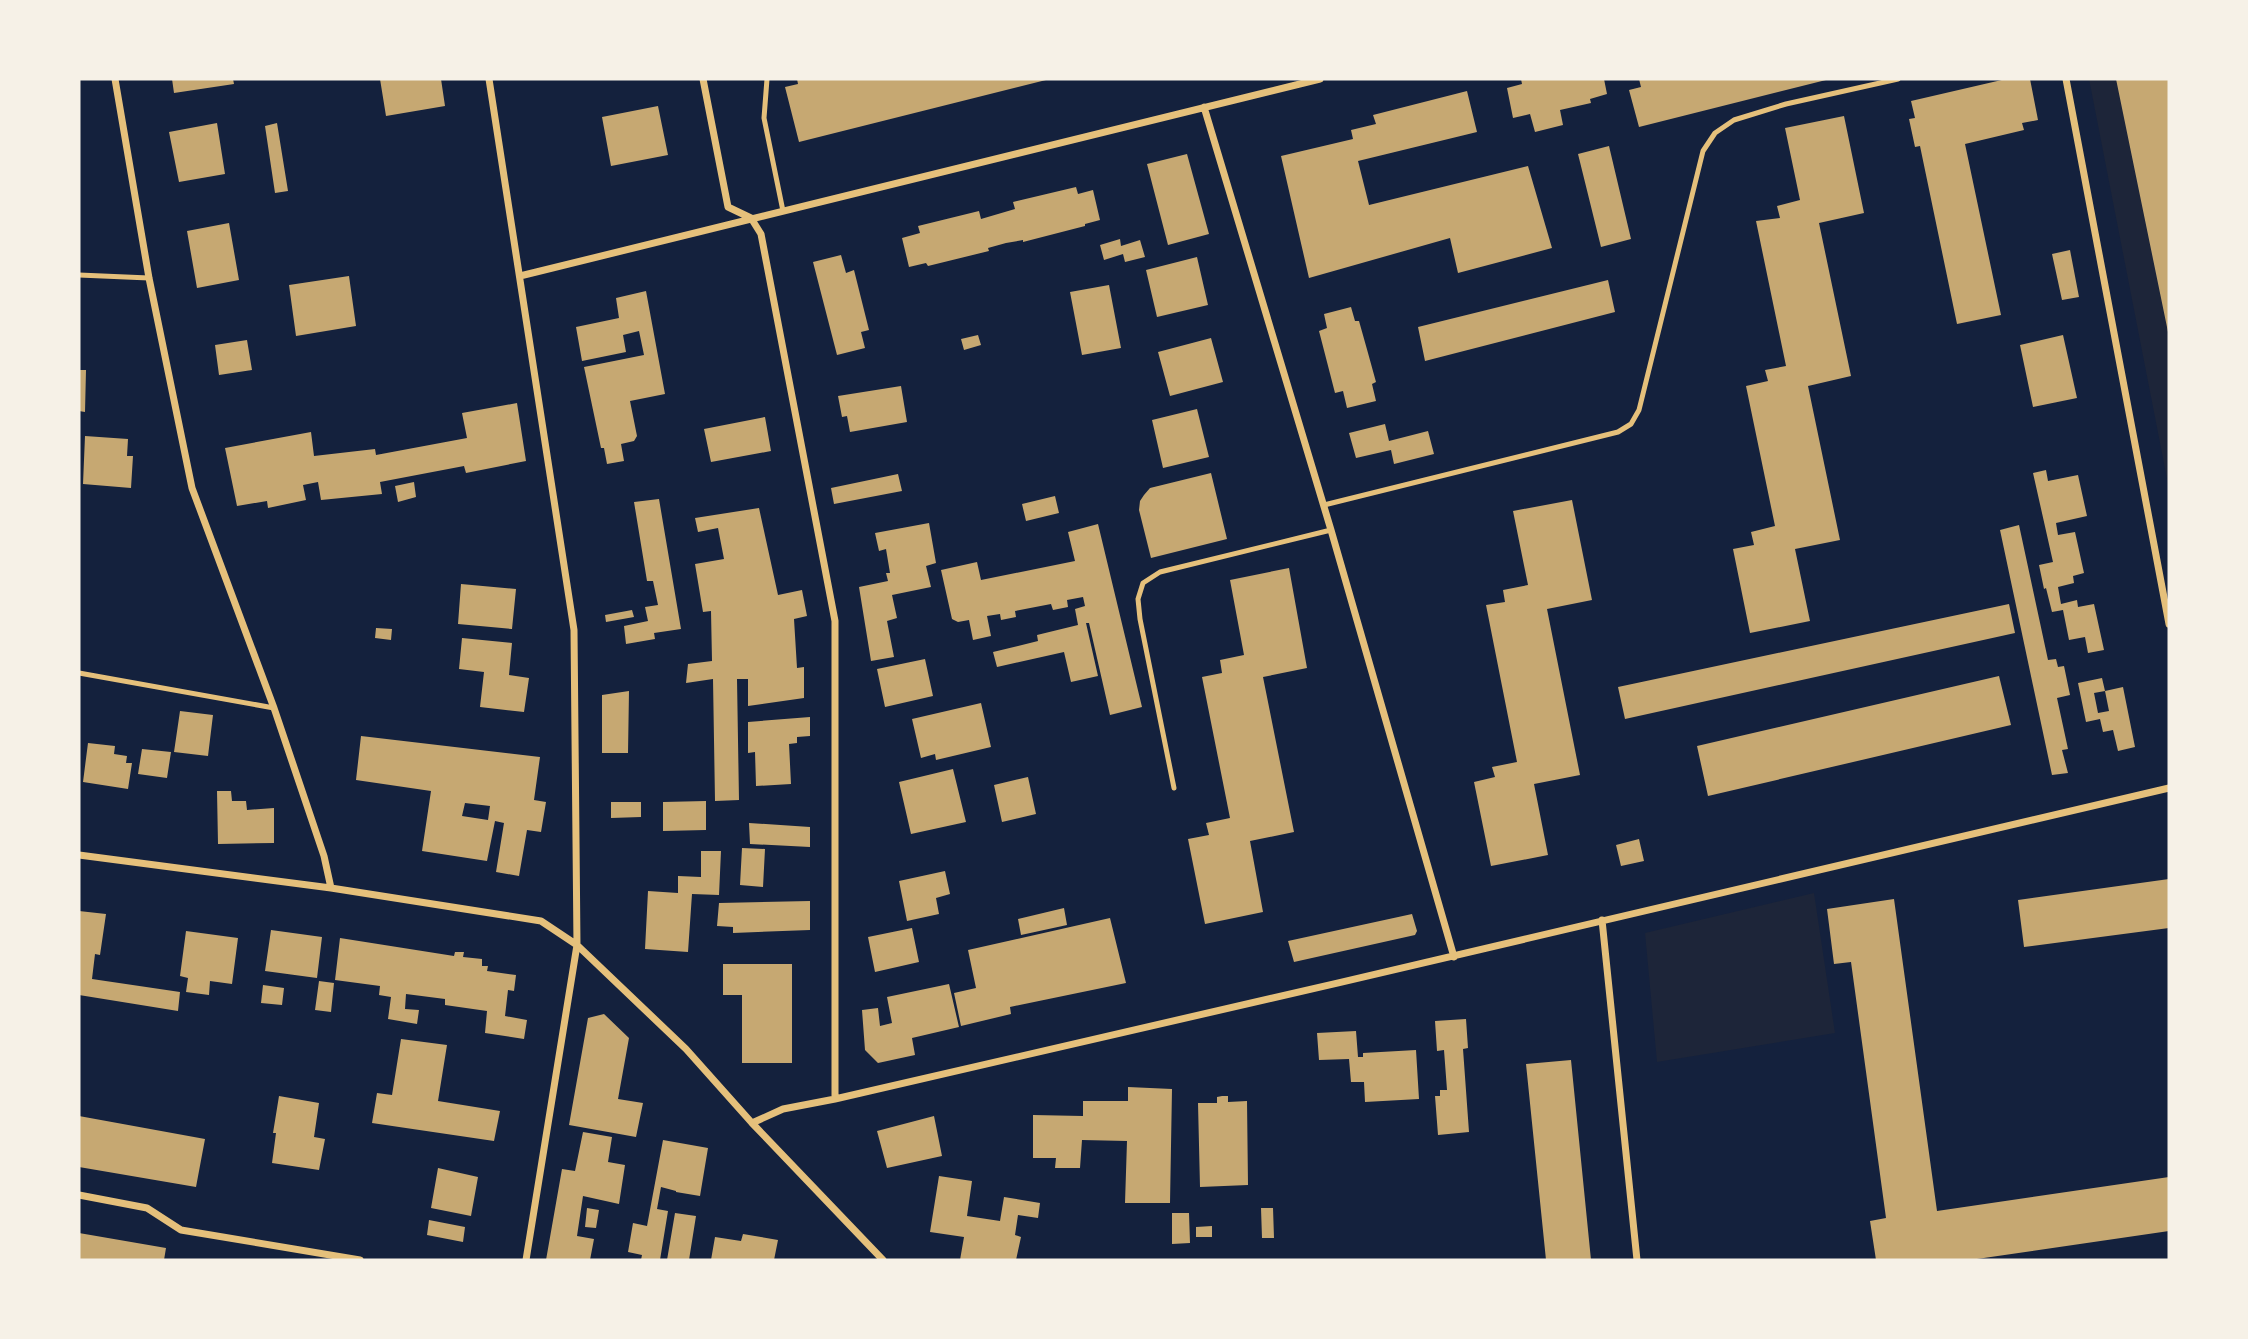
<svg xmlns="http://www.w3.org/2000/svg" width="2248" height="1339" font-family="Literata,serif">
<rect width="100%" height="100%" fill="#14213d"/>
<path fill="#1d2539" d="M2089,79H2116L2169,338V489Z
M1814,893L1835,1033L1657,1062L1645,933Z"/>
<path fill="#c6a872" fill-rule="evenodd" d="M172,79H233L234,84L174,93Z
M380,79H441L445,106L386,116Z
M797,79H1046V80L799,142L785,87L798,84Z
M1521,79H1604L1607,94L1590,99L1591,103L1560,110L1563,125L1535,132L1530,114L1513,118L1507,88L1522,84Z
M1639,79H1826V80L1639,127L1629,90L1641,87Z
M2006,79H2030L2038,120L2022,123L2024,130L1965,144L2001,315L1957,324L1920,146L1915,147L1909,119L1915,118L1911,101Z
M2116,79H2169V332H2168Z
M1467,91L1477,132L1358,161L1369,205L1528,166L1552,248L1458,273L1450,238L1309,278L1281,156L1353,139L1351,130L1376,124L1373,115Z
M658,106L668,155L611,166L602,117Z
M1844,116L1864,213L1819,223L1851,376L1808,386L1840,540L1795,549L1810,621L1750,633L1733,549L1754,545L1751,532L1775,526L1746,386L1768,381L1765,370L1786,366L1756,221L1780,218L1777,206L1800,200L1785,128Z
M217,123L225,174L179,182L169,132Z
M277,123L288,191L275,193L265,126Z
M1609,146L1631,239L1601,247L1578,154Z
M1187,154L1209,234L1168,245L1147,164Z
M1076,187L1078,194L1093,190L1100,220L1085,224V226L1023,242V240L1006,243L988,248L989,251L928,266L926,263L909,267L902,238L920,233L918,226L979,211L981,219L1015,209L1013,202Z
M229,223L239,280L197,288L187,231Z
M1120,239L1121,246L1140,240L1145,257L1125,262L1123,254L1104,260L1100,245Z
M2070,250L2079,297L2062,300L2052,254Z
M841,255L846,273L854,270L869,330L861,332L865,348L837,355L813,262Z
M1197,257L1208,305L1157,317L1146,270Z
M349,276L356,326L296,336L289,285Z
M1608,280L1615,312L1425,361L1418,327Z
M1109,285L1121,348L1082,355L1070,292Z
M646,291L665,394L630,401L637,436L634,441L621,444L624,461L607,464L604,448H601L584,367L644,355L639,331L623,335L626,352L582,361L576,327L619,318L616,298Z
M1351,307L1355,321H1359L1368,353L1376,382L1372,384L1376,401L1347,408L1343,391L1335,393L1319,331L1327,328L1324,314Z
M978,335L981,345L964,350L961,339Z
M2063,335L2077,398L2033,407L2020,345Z
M1211,338L1223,382L1170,396L1158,352Z
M247,340L252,370L219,375L215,345Z
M79,370H86L85,412L79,411Z
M901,386L907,422L850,432L847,416L842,417L838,396Z
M517,403L526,461L466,473L464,466L380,482L382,494L321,500L318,482L303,485L306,500L268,508L267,501L237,506L225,448L311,432L314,456L375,449L376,455L467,438L462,413Z
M1197,409L1209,457L1163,468L1152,420Z
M765,417L771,451L711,462L704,429Z
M1385,424L1389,441L1428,431L1434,454L1394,464L1391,450L1356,458L1349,433Z
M85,436L128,439L127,456H133L131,488L83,484Z
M2046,470L2048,481L2078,475L2087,516L2056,523L2058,535L2075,532L2084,573L2073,576L2074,583L2058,587L2061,604L2077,600L2078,607L2094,604L2104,650L2088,653L2085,637L2069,640L2063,610L2052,612L2046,588L2044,589L2039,565L2053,562L2033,473Z
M1211,473L1227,539L1151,558L1139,510L1140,501L1144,495L1150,488Z
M898,474L902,491L834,504L831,488Z
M414,482L416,497L398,502L395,486Z
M1055,496L1059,513L1026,521L1022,504Z
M659,499L681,629L654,633L655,639L626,644L624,626L648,621L645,607L658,605L653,581H647L634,502Z
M1572,500L1592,600L1547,609L1580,775L1534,784L1548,855L1491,866L1474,782L1495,777L1492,767L1517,762L1486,605L1505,602L1503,590L1528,585L1513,511Z
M759,508L778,595L802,590L807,616L794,619L797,668L804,667V698L748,706V679H737L739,800L715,801L713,679L686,683L688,664L712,661L711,611L703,612L695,564L724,559L718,528L698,532L695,518Z
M929,523L936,563L926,566L931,587L892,595L897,618L887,621L894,657L871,661L859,587L888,581L886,573H890L886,549L879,551L875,533Z
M1098,524L1142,707L1110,715L1089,623H1086L1098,676L1071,682L1064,652L997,667L993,652L1038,641L1037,635L1078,625L1075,609L1085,606L1083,597L1067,600L1068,607L1053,610L1051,604L1015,611L1016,617L1001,620L1000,614L987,616L991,636L973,640L969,620L958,622L952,619L941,570L977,562L981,580L1075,561L1068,532Z
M2019,525L2048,660L2056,659L2058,667L2064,666L2070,695L2057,698L2068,749L2062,750L2068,773L2052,775L2000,530Z
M1289,568L1307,668L1263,677L1294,832L1250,841L1263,912L1205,924L1188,839L1209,835L1206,823L1230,818L1202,677L1222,673L1220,660L1244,655L1230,580Z
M461,584L516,589L512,629L458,624Z
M2009,604L2015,633L1625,719L1618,687Z
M632,610L634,617L606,622L605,615Z
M376,628L392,629L391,640L375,638Z
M462,638L512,643L509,675L529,678L524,712L480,707L484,672L459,669Z
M925,659L933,696L885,707L877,669Z
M1999,676L2011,725L1708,796L1697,746Z
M2102,678L2105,691L2123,687L2135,747L2118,751L2113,730L2103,732L2100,719L2086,722L2078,683ZM2105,691L2109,711L2098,713L2094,693Z
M629,691L628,753H602V695Z
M981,703L991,747L936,760L935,754L921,758L912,719Z
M180,711L213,715L208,756L174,752Z
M810,717V736L797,737V743L789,744L791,784L756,786L755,752L748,753V722Z
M361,736L540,757L534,800L546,802L541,832L527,830L519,876L496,872L504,823L495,821L487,861L422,851L431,791L356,780ZM465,803L490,806L488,820L462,816Z
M88,743L115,746L114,754L127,756L126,763H132L128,789L83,782Z
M142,749L171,752L167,778L138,774Z
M953,769L966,822L911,834L899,782Z
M1028,777L1036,814L1002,822L994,785Z
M217,791H231L232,801H246L247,810L274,808V843L218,844Z
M706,801V830L663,831V802Z
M611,802H641V817L611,818Z
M749,823L810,827V847L750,844Z
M1639,839L1644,861L1621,866L1616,845Z
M742,848L765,849L763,887L740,885Z
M701,851H721L719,895L692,894L688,952L645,949L648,891L678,893V876L701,877Z
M945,871L950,894L936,898L939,914L907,921L899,881Z
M2169,879V928L2024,947L2018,900Z
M1894,899L1937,1211L2169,1177V1231L1970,1260H1876L1870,1221L1886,1218L1851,962L1834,964L1827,909Z
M810,901V930L733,933V927L717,926L719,903Z
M1064,908L1067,925L1021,935L1018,919Z
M79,911L106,914L100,955L95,954L92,979L180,992L178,1011L79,995Z
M1412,914L1417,931L1415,935L1294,962L1288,941Z
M1110,918L1126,983L1010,1007L1011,1014L961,1026L954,993L976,988L968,950Z
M912,928L919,962L875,972L868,937Z
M271,930L322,937L317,978L265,971Z
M186,931L238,938L232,984L210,981L209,995L186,992L188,978L180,976Z
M340,938L454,956L455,952H464L463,957L482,959V966H488L487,971L516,975L514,991L508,990L505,1016L527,1020L524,1039L485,1033L487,1011L445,1005V999L406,994L405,1009L419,1010L417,1024L388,1019L391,997L379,995L380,986L335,980Z
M723,964H792V1063H742V995H723Z
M319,981L334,983L331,1012L315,1010Z
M949,984L959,1027L912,1038L915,1055L878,1063L865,1050L862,1010L878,1008L880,1026L892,1023L887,997Z
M263,985L284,988L282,1005L261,1003Z
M604,1014L629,1038L618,1099L643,1103L636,1137L569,1125L588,1018Z
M1466,1019L1468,1048L1463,1049L1469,1132L1438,1135L1435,1096H1440V1090H1447L1444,1050L1437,1051L1435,1021Z
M1356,1031L1358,1057H1363V1053L1416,1050L1419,1099L1365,1102L1364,1082H1351L1349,1059L1319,1060L1317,1033Z
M401,1039L447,1045L438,1101L500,1111L494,1141L372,1123L377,1093L392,1095Z
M1571,1060L1591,1260H1546L1526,1064Z
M1128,1087L1172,1089L1170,1203H1125L1127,1141L1082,1140L1080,1168H1055L1056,1158H1033V1115L1083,1116V1101H1128Z
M279,1096L319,1103L314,1137L325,1139L319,1170L272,1163L276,1133H273Z
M1222,1096H1228V1102L1247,1101L1248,1185L1200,1187L1198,1103H1217V1097Z
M79,1116L205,1139L196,1187L79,1167Z
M934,1116L942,1156L887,1168L877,1131Z
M583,1132L612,1137L608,1162L625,1165L619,1204L583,1196L577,1236L594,1239L590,1260H546L562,1169L575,1171Z
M663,1140L708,1148L700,1196L676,1192V1191L661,1187L657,1209L668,1211L660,1260H641L642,1255L628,1252L633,1223L647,1226Z
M438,1168L478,1177L471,1216L431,1208Z
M939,1176L972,1181L967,1216L1000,1221L1004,1197L1040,1203L1038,1218L1018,1215L1015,1235L1021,1237L1016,1260H960L964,1237L930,1232Z
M587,1208L599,1210L596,1228L585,1227Z
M1261,1208H1273L1274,1238H1262Z
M675,1213L696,1216L689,1260H667Z
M1172,1213H1189L1190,1243L1172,1244Z
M429,1220L465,1227L463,1242L427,1235Z
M1212,1226V1237H1196V1227Z
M79,1233L166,1248L164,1260H79Z
M743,1234L778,1240L774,1260H711L715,1237L741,1241Z"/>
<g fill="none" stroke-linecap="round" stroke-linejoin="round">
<path stroke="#e5c07b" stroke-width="5" d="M767,79L764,118L783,211
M79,275L149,278
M1324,505L1618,432L1631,424L1639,410L1703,151L1715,133L1734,120L1786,104L1898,79
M79,673L274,708
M1174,788L1140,619L1138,599L1143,583L1160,572L1331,530"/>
<path stroke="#e5c07b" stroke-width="7" d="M115,79L149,278L192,488L274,708L324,856L331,888
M489,79L574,630L577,945L526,1260
M703,79L728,207L751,218L761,234L835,621V1099
M2066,79L2169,624
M1204,107L1331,530L1454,957
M520,276L1320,79
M79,855L331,888L541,921L577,945L686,1049L752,1123L883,1260
M1602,920L1637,1260
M752,1123L783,1109L835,1099C1280,997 1725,893 2169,788
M79,1195L147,1208L181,1230L360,1260"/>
</g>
<rect width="2248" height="1339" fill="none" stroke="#f6f1e7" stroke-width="161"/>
</svg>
